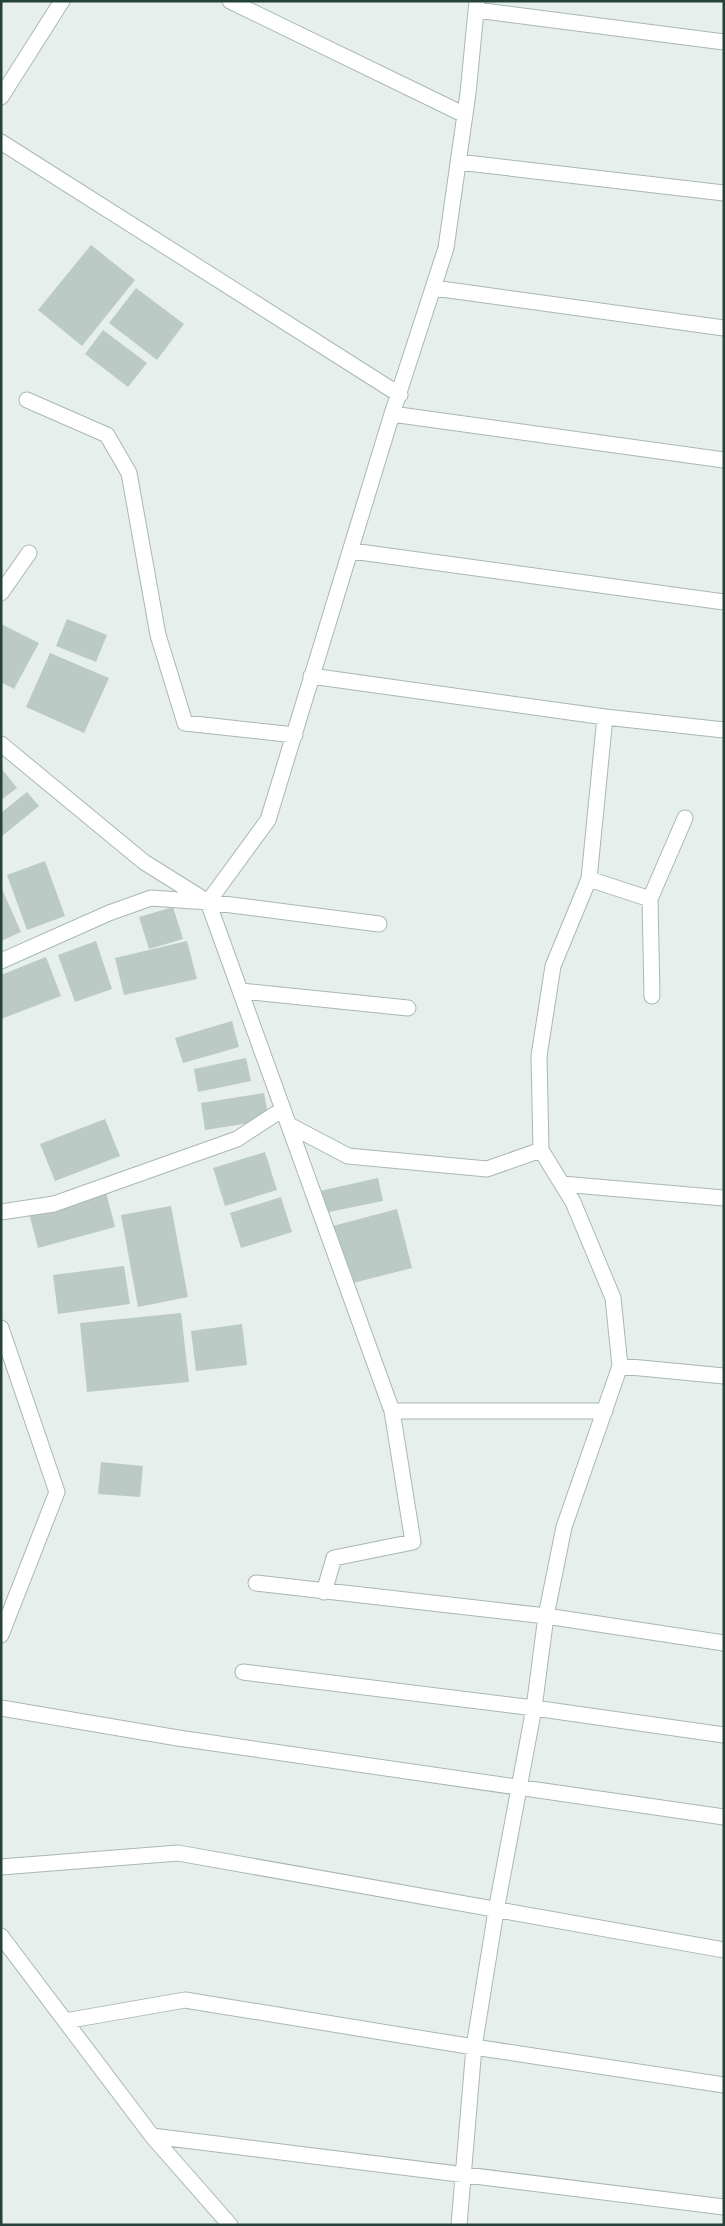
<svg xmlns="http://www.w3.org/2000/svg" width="725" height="2226" font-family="'IBM Plex Sans',sans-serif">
<rect width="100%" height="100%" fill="#e6efeb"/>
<path fill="#bbcac4" d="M91,245L135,280L82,346L38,310Z
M136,288L184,324L157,360L109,323Z
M103,330L147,363L128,387L85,354Z
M67,619L107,635L96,662L56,646Z
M1,624L39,643L14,689L1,682Z
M50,653L109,678L84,733L26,707Z
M1,768L17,788L1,800Z
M27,792L39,806L1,837V813Z
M45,861L65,916L27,930L7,875Z
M1,887L21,932L1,941Z
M173,907L183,939L149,949L139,917Z
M96,941L112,989L75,1002L58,955Z
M187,941L197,979L124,995L115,958Z
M46,957L61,996L1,1019V975Z
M232,1021L239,1047L183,1063L175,1038Z
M246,1058L251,1081L198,1092L194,1069Z
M264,1093L269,1120L205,1130L201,1103Z
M105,1119L120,1156L55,1181L40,1144Z
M265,1152L277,1190L225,1206L213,1168Z
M378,1178L383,1201L324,1213L320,1191Z
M106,1192L115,1227L38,1248L29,1213Z
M281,1197L292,1232L241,1248L230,1213Z
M171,1206L188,1297L138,1307L121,1215Z
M397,1209L412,1268L349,1284L333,1226Z
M124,1266L130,1304L58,1314L53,1275Z
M181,1313L189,1382L87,1392L80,1323Z
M242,1324L247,1365L196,1371L191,1331Z
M101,1462L143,1466L140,1497L98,1494Z"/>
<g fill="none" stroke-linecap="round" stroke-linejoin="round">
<g stroke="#a8b8b2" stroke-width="17">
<path id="minor" d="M230,1L465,115
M476,10L724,42
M1,97L62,1
M1,142L400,395
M458,162L724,193
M434,288L724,328
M27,400L107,435L129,473L158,635L185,723L295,735
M392,414L724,460
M352,551L724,602
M1,593L29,553
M311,676L605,717L724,730
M1,744L144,862L208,902L392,1411
M589,879L650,899L652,996
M650,899L685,818
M208,902L268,820L392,414L446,248L468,93L477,1
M1,961L109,913L151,898L208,902L379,924
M241,991L408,1008
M289,1125L348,1156L487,1169L541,1150
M562,1184L724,1198
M1,1212L54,1204L237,1139L283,1109
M1,1328L57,1492L1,1635
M620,1366L724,1376
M256,1583L546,1616L724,1643
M324,1592L334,1558L413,1542L392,1411H605
M243,1672L534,1708L724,1735
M1,1708L178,1738L724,1817
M1,1867L178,1853L724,1950
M1,1936L152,2136L230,2225
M65,2021L185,2000L474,2047L724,2085
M152,2136L724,2207
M459,2225L474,2047L496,1911L534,1708L546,1616L564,1527L620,1366L613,1298L573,1202L541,1150L539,1056L553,966L589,879L605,717"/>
</g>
<use href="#minor" stroke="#fff" stroke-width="15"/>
</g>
<rect width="725" height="2226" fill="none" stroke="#24423a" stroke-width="5"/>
</svg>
